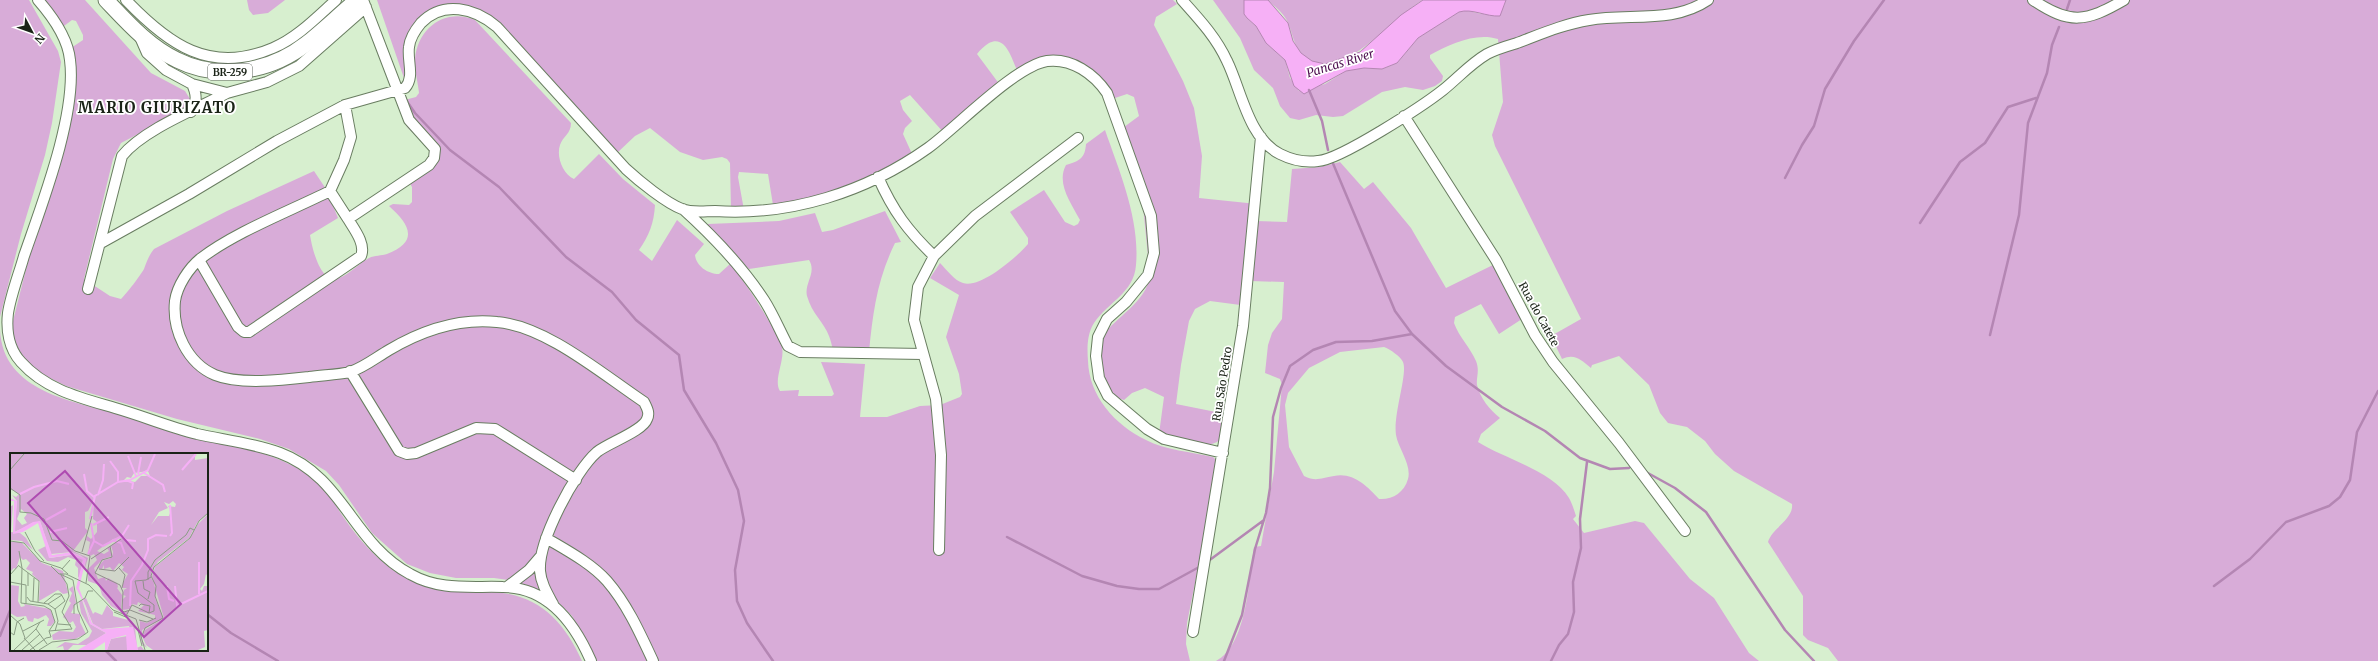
<svg xmlns="http://www.w3.org/2000/svg" width="2378" height="661" font-family="Merriweather,serif">
<rect width="100%" height="100%" fill="#d7efcf"/>
<path fill="#d8acd8" fill-rule="evenodd" d="M0,0H29L58,51L61,62L52,123L45,155L21,234L0,317Z
M42,0H85L151,73L185,91L190,99V107L121,143L113,159L84,279L110,296L121,299C127,293 140,276 144,269C147,261 149,255 154,249L227,211L314,171L326,189L338,218L310,235C312,247 320,285 339,278C350,274 359,263 369,258C375,255 381,256 387,254C420,241 409,224 389,206L393,204L409,205L412,202V187L406,176L434,166L437,162V157L407,127L397,102L416,97L419,93C418,82 414,69 415,59C418,27 446,8 475,20L571,123C571,134 563,136 560,145C556,157 563,174 574,179L599,154L623,179L655,205C654,223 649,236 639,250L652,261L677,220L704,244L695,255C696,266 708,274 719,274L730,264C747,285 759,304 773,328C776,333 781,340 782,347C785,361 773,380 780,391L799,390L798,396H832L834,394L821,362L865,364L860,417H887L920,406L940,405L960,397L962,394L959,374L946,337L959,295L930,278L940,263C946,269 955,281 963,283C980,289 1017,257 1028,244V238L1010,212L1044,190L1065,222L1074,226L1078,224L1080,220C1071,203 1056,183 1066,165C1080,161 1085,158 1086,144L1105,130C1120,173 1140,220 1136,265C1134,293 1108,302 1094,323C1087,334 1087,348 1088,361C1089,396 1115,425 1146,440C1165,450 1192,452 1213,457L1217,461L1213,493L1187,623L1186,644L1190,661H597L572,616L558,602L534,588L515,581L494,578H456L430,573L407,564L372,533L339,485L326,471L289,449L260,439L177,419L66,386L36,371L17,351L13,338V321L34,237L58,159L71,48L83,40V35L76,21L72,20L64,26L59,25Z
M247,0H285L268,13L253,15L249,10Z
M377,0H1173L1177,4L1156,17L1154,25L1183,81L1194,108L1202,156L1199,198L1257,204L1256,221L1287,222L1292,169L1320,167L1340,162L1364,189L1373,182L1411,228L1446,288L1495,264L1525,317L1499,334L1481,304L1455,317L1454,323C1459,337 1470,347 1476,361C1480,371 1476,377 1477,385C1480,398 1490,410 1500,418L1481,434L1478,442C1505,459 1553,471 1569,498C1572,503 1574,510 1576,516L1573,519L1584,533L1635,521L1644,523L1690,579L1714,598L1749,653L1759,661H1216C1247,645 1249,579 1254,547L1261,546L1274,472L1282,385L1280,379L1265,373L1268,345L1272,333L1282,319L1284,282L1251,281L1248,306L1210,301L1195,309L1189,321L1181,365L1176,404L1226,414L1220,440C1205,452 1176,439 1159,434L1164,397L1145,388L1132,393L1124,400C1098,394 1102,357 1102,337C1117,315 1145,304 1150,276L1142,196L1120,130L1139,116L1134,97L1127,94L1109,100C1104,94 1098,82 1092,78C1068,61 1043,62 1018,72C1012,60 1006,34 989,43C984,46 980,50 977,54L1000,85L944,133L910,95L900,101L903,110L912,121L905,128L903,134L913,156L838,192L773,205L768,174L739,172L738,177L744,210H731L730,163L727,159L722,157L703,160L680,152L650,128L635,136L617,153L489,16C460,0 448,3 420,18L405,81ZM1384,347C1390,349 1401,357 1403,362C1408,374 1393,414 1396,435C1398,448 1412,465 1408,479C1404,493 1392,500 1379,499C1367,486 1353,472 1334,476C1321,478 1316,482 1304,476L1289,447L1285,405L1288,393L1309,368L1340,352Z
M1213,0H1244L1247,18L1256,26L1266,43L1285,60L1290,78L1299,91L1325,84L1346,71L1364,68L1382,69L1390,66L1397,63L1418,38L1459,12L1465,10L1481,14L1504,6L1506,0H2378V661H1838L1828,648L1808,640L1803,635V596L1768,542C1772,528 1794,519 1792,504L1734,471L1715,454L1705,441L1687,427L1668,423L1660,413L1649,385L1619,356L1592,365L1591,368C1581,360 1575,353 1562,359L1551,336L1581,319L1495,146L1492,135L1503,102L1498,39C1476,32 1450,44 1430,55V58L1443,76L1442,81L1435,86L1423,90L1405,87L1382,92L1343,116L1333,117L1316,115L1299,120L1290,118L1280,106L1273,88L1254,70L1240,38Z
M1268,0H1423C1395,14 1336,92 1302,54C1293,44 1293,34 1288,23C1285,14 1275,7 1268,0Z
M885,211L901,242L895,243C877,280 873,312 869,352L833,351C832,346 831,341 829,336C824,322 812,314 807,296C804,283 817,273 809,260L749,269L706,227L708,224L779,221L815,213L822,232L833,230Z
M0,330C3,392 73,401 121,415C148,423 175,433 203,440C221,444 241,446 259,452C279,459 300,467 316,481C328,491 335,505 344,518C360,541 382,566 408,579C434,592 463,590 492,592C538,594 564,621 582,661H0ZM11,454H207V650H11Z"/>
<path fill="#f6b0f6" stroke="#b486b3" d="M1244,0H1268L1288,23L1293,41L1301,53L1312,61L1325,64L1360,52L1401,15L1423,0H1506L1500,16C1486,17 1472,8 1459,12L1418,38L1397,63L1382,69L1364,68L1346,71L1304,94L1294,86L1285,60L1266,43L1256,26L1247,18L1244,14Z"/>
<g fill="none" stroke-linecap="round" stroke-linejoin="round">
<path stroke="#b486b3" stroke-width="2.5" d="M2067,9L2070,0
M1309,90L1322,121L1328,150
M406,100L415,113L450,150L499,187L566,257L612,292L636,320L679,355L684,390L716,443L738,490L744,521L735,570L737,601L747,623L773,661
M1332,161L1395,311L1412,334L1446,366L1502,407L1545,431L1580,458L1610,469L1629,468
M1785,178L1802,145L1814,126L1825,89L1854,41L1884,0
M1920,223L1960,162L1985,143L2008,107L2036,98
M1990,335L2019,215L2028,123L2047,73L2052,45L2059,27
M1646,472L1675,488L1706,512L1785,630L1814,661
M1007,537L1082,576L1117,586L1139,589H1159L1201,566
M1207,562L1264,520
M2214,586L2250,559L2286,522L2329,506L2340,497L2350,480L2357,432L2378,391
M207,614L231,633L278,661
M0,636L11,608
M105,650L116,661
M1224,661L1242,615L1255,549L1266,513L1270,488L1273,417L1281,388L1290,366L1313,350L1336,342L1372,341L1412,334
M1551,661L1559,645L1568,634L1574,612L1573,582L1581,548L1580,519L1587,462"/>
<g stroke="#697d61" stroke-width="12">
<path id="minor" d="M38,0C52,16 68,39 70,60C77,114 42,204 24,256C19,274 11,294 8,313C6,330 9,349 21,362C46,390 81,398 115,408C143,416 169,427 197,434C224,440 253,443 280,453C344,477 352,543 410,574C440,591 470,586 503,587C548,587 575,624 591,661
M126,0C168,44 210,75 273,48C297,38 317,17 336,0
M363,0L409,120L435,149L434,158L429,165L348,219L330,191C290,211 235,232 200,259C189,268 177,286 175,301C172,330 187,363 215,375C239,385 283,380 309,377C322,375 337,375 350,372C363,368 377,357 389,350C421,331 459,318 497,322C546,326 602,374 644,402C647,408 650,413 647,419C643,431 608,443 597,452C575,471 538,541 540,571C541,583 547,593 553,604
M1182,0C1199,19 1216,37 1227,61C1241,89 1248,138 1280,154C1292,160 1304,163 1318,161C1340,160 1424,105 1443,90C1458,78 1470,64 1487,54C1496,49 1507,46 1517,43C1541,34 1564,24 1589,20C1629,13 1673,24 1708,0
M2033,0C2070,25 2086,22 2124,0
M140,37L147,53L166,70L192,84L227,93L267,82L299,66L366,7
M191,112C197,101 197,95 192,84
M1404,116L1496,260L1535,335L1553,362L1619,443L1685,531
M878,177C893,211 908,231 934,256
M330,191L344,160L351,137L345,105
M683,209C714,237 741,265 764,300C773,314 780,331 788,346L800,352L923,354
M101,243L189,194L277,141L345,105L405,88C415,77 407,61 409,47C410,38 416,29 421,23C443,0 475,8 497,27L626,169C639,181 666,203 682,209C691,213 705,211 715,211C791,216 866,192 928,148C956,128 1015,66 1047,61C1072,58 1094,74 1107,93L1151,216L1154,253L1148,275L1126,302L1107,319L1098,337L1096,356L1099,378L1108,396L1147,429L1164,439L1223,453
M199,260L238,327L244,332H249L361,256C366,244 354,229 348,219
M88,289L122,156C143,130 196,109 227,93
M350,371L399,451L407,454L416,453L476,428L495,429L576,480
M546,538C566,550 591,563 607,581C627,604 640,633 653,661
M939,550L941,455L936,399L914,320L918,287L934,256L975,216L1078,138
M507,587L529,570L541,556
M1193,632L1243,326L1261,137"/>
</g>
<g stroke="#697d61" stroke-width="17">
<path id="highway" d="M106,0C127,22 149,47 177,60C219,81 270,72 306,44C324,30 340,14 357,0"/>
</g>
<use href="#minor" stroke="#fff" stroke-width="10"/>
<use href="#highway" stroke="#fff" stroke-width="15"/>
</g>
<g text-anchor="middle" dominant-baseline="central" stroke-width="3.5" stroke-linejoin="round" paint-order="stroke">
<rect fill="#fff" stroke="#5f655d" stroke-width="1" x="208" y="64" width="44" height="16" rx="3"/>
<g font-size="10" font-weight="bold" fill="#1a2317">
<text x="230" y="72">BR-259</text>
</g>
<g font-size="11" fill="#1a2317" stroke="#fff">
<text transform="translate(1539 314) rotate(61)">Rua do Catete</text>
<text transform="translate(1222 384) rotate(-81)">Rua São Pedro</text>
</g>
<g font-size="12" font-style="italic" fill="#4d0f4f" stroke="#fff">
<text transform="translate(1340 63) rotate(-17)">Pancas River</text>
</g>
<g font-size="15" font-weight="bold" letter-spacing="1" fill="#1a2317" stroke="#fff">
<text x="157" y="107">MARIO GIURIZATO</text>
</g>
</g>
<g transform="translate(10 453)">
<rect width="198" height="198" fill="#d7efcf"/>
<path d="M0,1H185V7L198,5V60L187,70L179,85L148,109L141,119V125L146,133L145,145L153,165L132,177V187L137,195L132,191L130,183V168L137,170L145,165V162L128,158L134,152L128,149L127,152L122,151L120,156L112,157L113,146L116,143L113,142L114,137L117,135H113V130L118,121L112,117L114,114L109,110L103,118L100,114L94,116V112L92,116L87,115L94,107L99,106L102,104L103,99L101,93L113,84L103,86L87,98L94,101L99,98L97,95L100,94L102,103L93,106L84,115L88,126L95,124L96,128L98,125L107,130L108,134L110,132L107,135L112,142L111,157L115,159L119,157L116,162L101,153L92,142L89,132L78,128L77,117L87,107L84,101L80,103L78,101L80,89L76,87L77,83L81,86L87,79V69L83,66L84,47L78,58L75,59V75L78,78L63,98L78,105L74,118L76,106L70,102L62,99L41,101L30,68L4,79L7,48L2,42L6,44L9,41L0,36ZM138,18L140,23H131L125,29L114,27L117,24L121,25L124,20ZM163,48L166,51L165,54L158,53L161,57L159,63H148L141,72L149,59L158,55L154,49L159,51ZM11,56L17,61L14,65L17,70L12,72L7,66ZM3,52L1,79L10,80L16,85L23,97L12,88L0,87V54ZM198,61V124L196,121L194,131L190,136L192,138L194,133H198V177L194,178L195,194L188,197H143L136,192L132,183L135,177L154,165L142,124L145,114L178,87L188,71ZM0,89H11L32,110L53,118L58,140L53,141L48,137L29,148L30,129L22,121L23,119L16,116L20,110L16,106L13,107L10,104L6,116L4,115L0,119ZM36,93L40,105L61,102L73,106L70,125L68,124V115L65,112L66,107L58,104L48,109L37,108L28,97ZM0,132L9,133L8,148L11,154L15,153L14,151L40,156L45,168L41,173H37L39,166L36,162L28,166L24,165L23,169L18,168L16,163L7,164L0,160ZM63,133L66,150L61,160L70,161V169L76,181L65,186L43,187L42,182L49,178L63,179L66,174L63,168L60,170L53,164L61,150L59,148L62,140L59,136ZM76,145L83,161L85,159L92,162L97,152L103,159V163L122,168L125,174L127,195L131,193L134,197H128L119,173L92,176L83,171L73,146ZM72,147L80,171L96,180L78,192H63L58,197H54L53,193L46,195L55,189L68,191L79,184L82,178L71,160L69,148ZM117,183V197H97L101,186Z" fill="#d8acd8" fill-rule="evenodd"/>
<path d="M0,45L7,48L5,79L23,69L30,68L42,102L62,99L76,106L69,135L82,170L92,176L123,174L128,197H117L116,182L101,186L97,197H95V189L83,197H68L96,180L80,171L76,154L66,135L73,107L61,102L39,105L28,70L13,79L3,81L4,48H0Z" fill="#f6b0f6"/>
<path fill="none" stroke="#f6b0f6" stroke-width="2" d="M118,3L126,23M100,8L108,19V29M172,17L186,1M134,20L153,32L155,39M74,21L77,38L84,44M128,21L131,4M116,27L123,30L122,36M10,41L24,34L47,28L59,31M88,42L93,27L94,11M160,52L162,80L160,83M80,66L85,43L108,29L120,27L138,17L145,1M36,67L56,56M83,72L99,64M40,79L57,75M112,83L116,87L126,88M102,87L111,90L115,101M84,88L93,93L112,83L119,72M78,101L84,88L81,70M189,109V141M157,133L159,146L164,148M165,133L167,153L198,138M120,153L121,128L132,112L138,97V86L146,82L157,83"/>
<path fill="none" stroke="#8b9d85" stroke-width="1" d="M0,17L14,1M0,35L10,42V59L21,60L34,66L42,87L52,88L65,98L80,103L76,130M15,79L25,98L34,108M0,88L14,90L30,108L51,115L58,121M100,93L102,104L92,107L85,120L110,132L113,139L112,157L114,159L120,157M9,98L12,115L11,150L34,153L41,157L45,169L39,178M72,99L82,63M81,106L111,86M9,113L29,128L28,149M41,113L49,121H56L79,132L103,157L126,166L135,197M109,115L115,122L112,135M52,116L60,107M89,116L105,118L119,104M0,122L9,112M51,122L57,131L59,143L52,159M138,127V119L145,107L176,82L180,75L184,77M133,128L134,136L140,139L138,146M0,129L16,132V151M18,133V120M17,144L20,148L38,151L45,156L48,168L45,178M23,148L24,125M34,150L45,141H51L55,148L45,156M38,151L52,142M129,153L131,151L140,153L139,160M120,157L143,166M104,159L118,165M64,161V152L75,145L78,138H83M0,162L10,171L15,185M116,163L122,152L139,160L144,158V152L128,140L125,128L136,127L141,124M129,167L137,169L146,165M48,171L61,172M26,176L37,191M128,177L132,193M13,178L34,167M39,178L62,176L52,159M0,179L4,182L7,169L14,165M132,183L135,175L153,165L145,143L146,133L141,123L144,114L180,85L189,68L198,60M14,185L25,197M4,197L26,176L30,169M12,197L30,181M20,197L36,185L41,184L39,178M29,197L42,189L68,186L78,179L68,157L63,127L50,121"/>
<path fill="#ae4bb1" fill-opacity="0.15" stroke="#ae4bb1" stroke-width="2" d="M55,18L171,151L134,184L18,50Z"/>
<rect width="198" height="198" fill="none" stroke="#1a2317" stroke-width="2"/>
</g>
<g transform="translate(32 32) rotate(131)" stroke="#ffffff" stroke-width="3" paint-order="stroke">
<path d="M0-3L7 15L0 10L-7 15Z" fill="#1a2317"/>
<text y="-6" font-size="11" font-weight="bold" text-anchor="middle" fill="#1a2317">N</text>
</g>
</svg>
